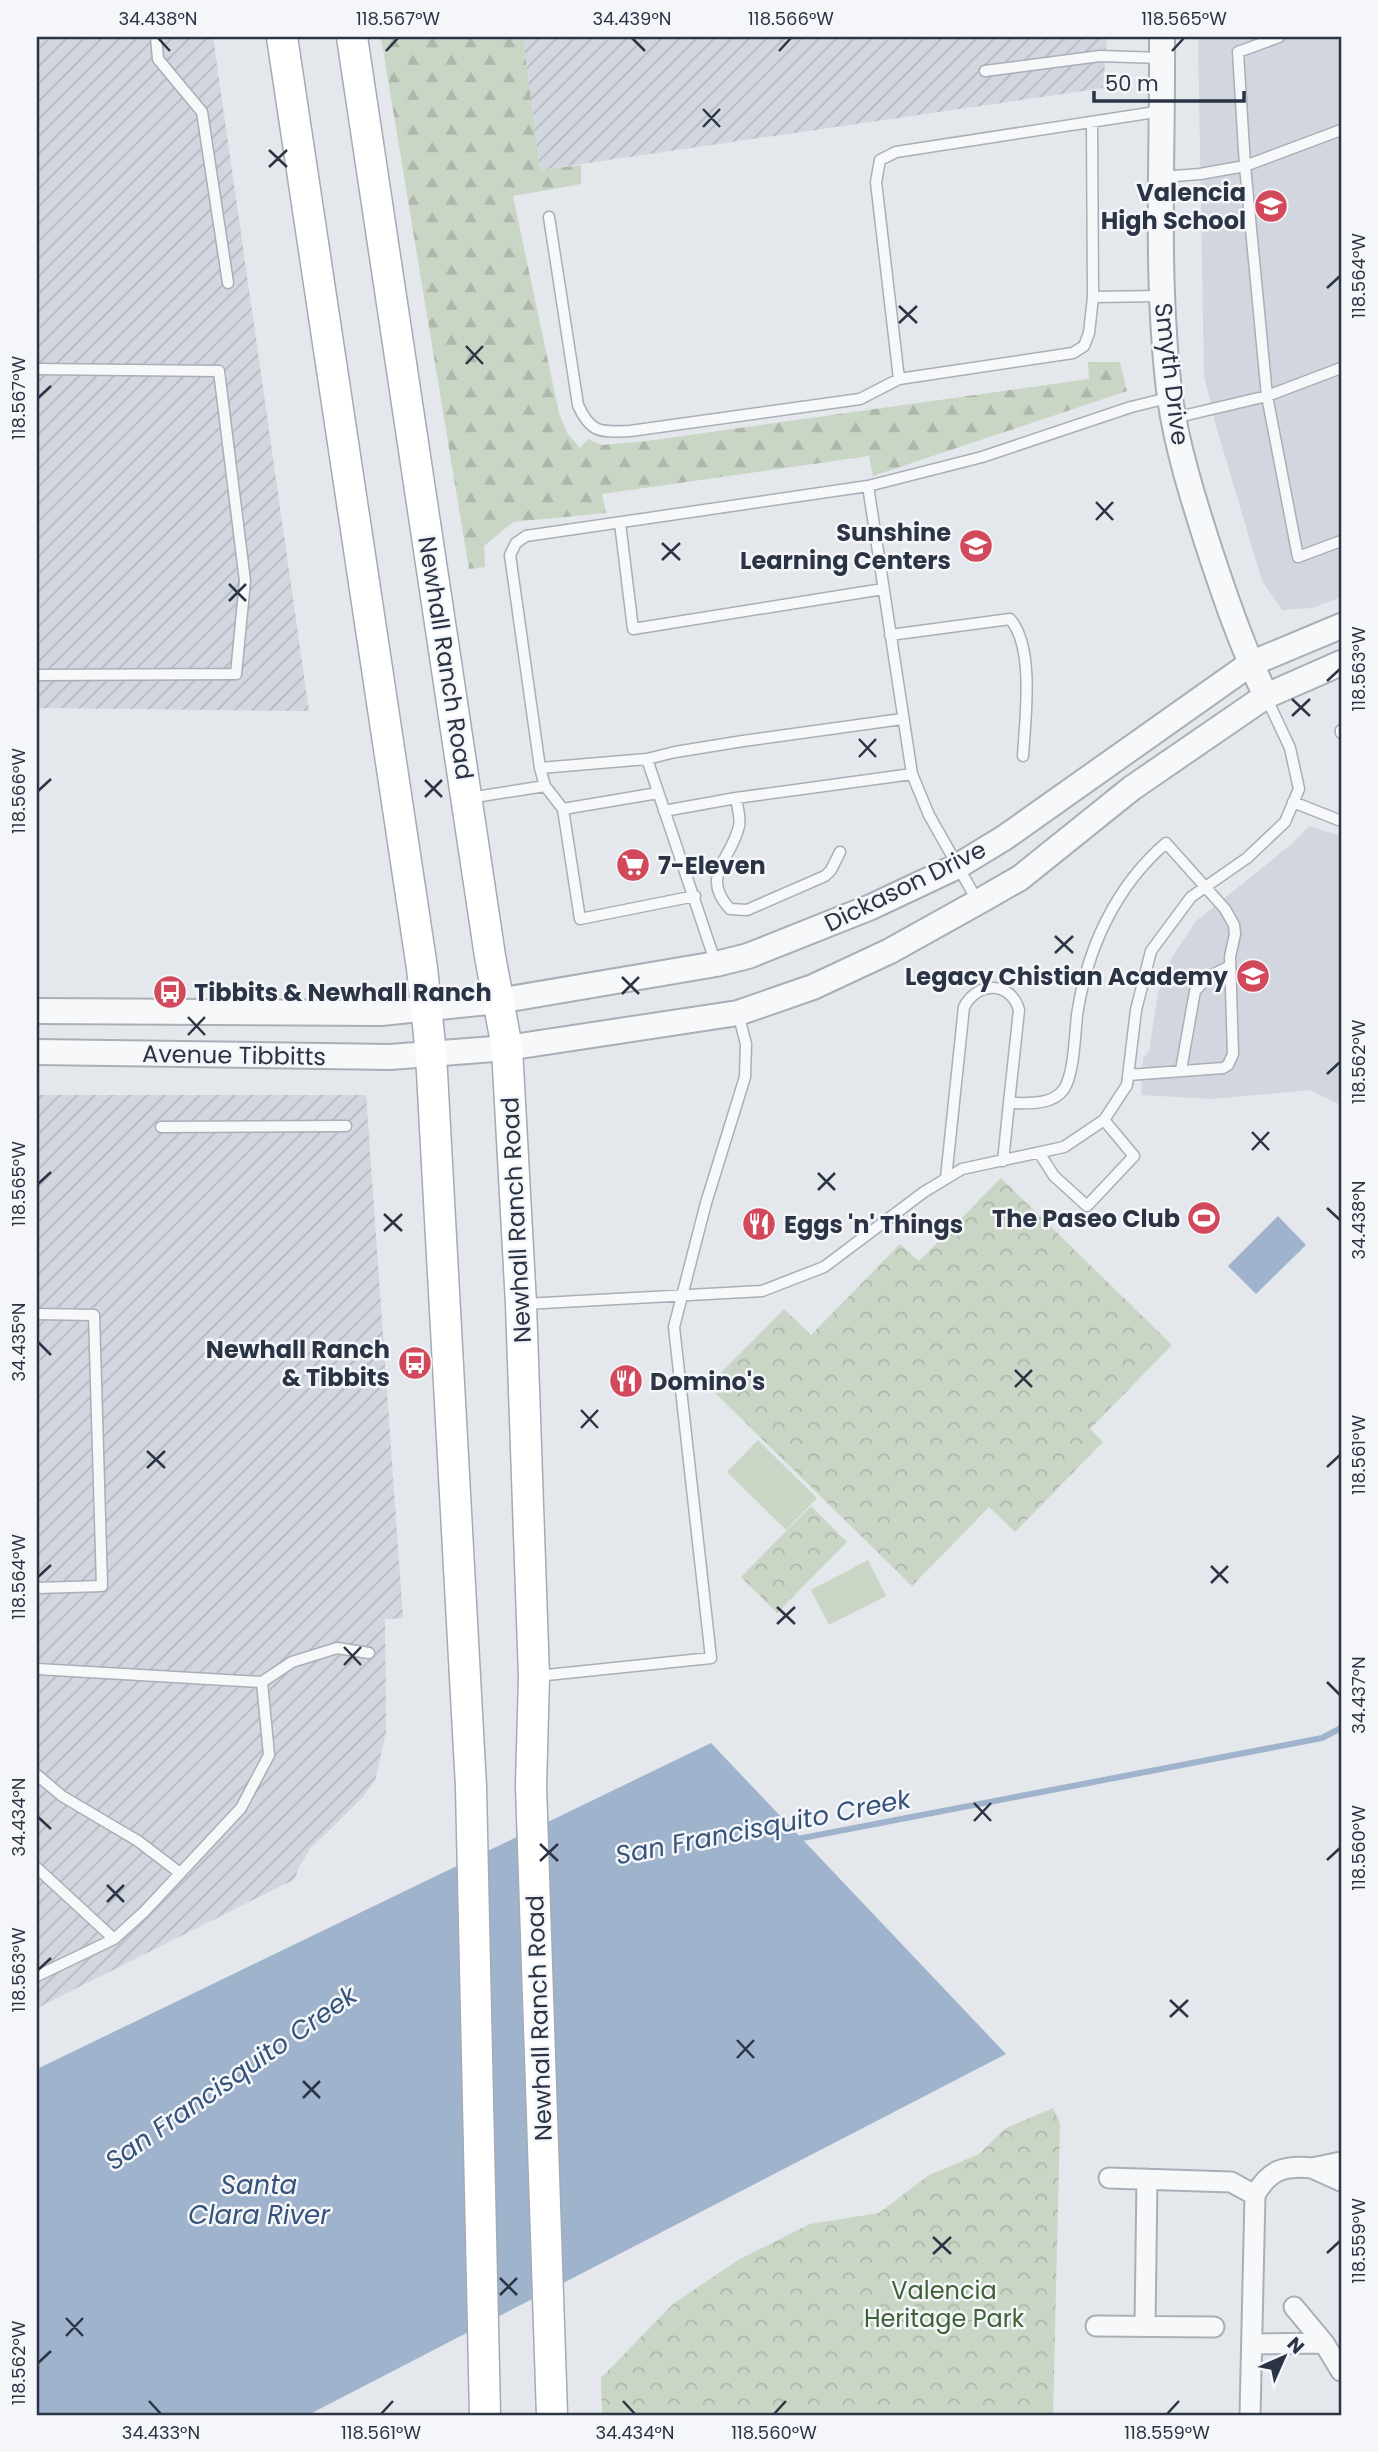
<svg xmlns="http://www.w3.org/2000/svg" width="1378" height="2452" font-family="Poppins,sans-serif">
<defs>
<pattern id="industrial-furrows" width="10" height="10" patternUnits="userSpaceOnUse" patternTransform="scale(1.75)"><rect width="10" height="10" fill="#d2d6de"/><path d="M-1 1l2-2M0 10L10 0M9 11l2-2" fill="none" stroke="#b4b8c0"/></pattern>
<pattern id="forest-firs" width="22" height="20" patternUnits="userSpaceOnUse" patternTransform="scale(1.75)"><rect width="22" height="20" fill="#c9d6c5"/><path d="M5 1l3.5 6h-7zM16 11l3.5 6h-7z" fill="#adb8ab"/></pattern>
<pattern id="park-crowns" width="20" height="18" patternUnits="userSpaceOnUse" patternTransform="scale(1.75)"><rect width="20" height="18" fill="#c9d6c5"/><path d="M2 6a3 3 0 1 1 6 0M12 15a3 3 0 1 1 6 0" fill="none" stroke="#adb8ab"/></pattern>
</defs>
<rect width="100%" height="100%" fill="#e4e7ec"/>
<path fill="#d2d6de" d="M1198,37H1341V597L1312,608L1282,610L1262,581L1217,429L1204,376Z
M1309,826L1341,836V1105L1310,1090L1212,1099L1141,1095L1143,1059L1149,1051L1158,993L1171,959L1196,921L1293,843Z"/>
<path fill="url(#industrial-furrows)" d="M37,37H213L309,711L37,708Z
M523,37H1107L1103,88L540,170Z
M37,1095H366L403,1618L385,1619L386,1732L375,1781L362,1798L310,1849L298,1869L295,1879L37,2008Z"/>
<path fill="#c9d6c5" d="M758,1440L817,1498L786,1530L727,1472Z
M868,1560L886,1596L829,1625L811,1590Z"/>
<path fill="url(#forest-firs)" d="M381,37H523L540,170L581,165V184L513,196L559,413L567,433L580,448L588,439L602,445L647,441L1089,379L1088,362H1120L1127,391L873,476L869,456L602,494L606,513L513,522L484,546L485,567L469,569Z"/>
<path fill="url(#park-crowns)" d="M1001,1178L1172,1345L1090,1429L1103,1442L1015,1532L989,1507L912,1586L708,1386L784,1309L811,1335L900,1244L919,1261Z
M811,1506L847,1542L777,1613L741,1577Z
M1053,2108L1060,2123L1053,2415H602L601,2378L673,2304L738,2260L810,2224L879,2213L929,2175L979,2154L1006,2128Z"/>
<path fill="#9fb4cc" d="M1278,1216L1306,1245L1256,1294L1228,1266Z
M711,1743L1006,2054L308,2415H37V2069Z"/>
<g fill="none" stroke-linecap="round" stroke-linejoin="round">
<path stroke="#9fb4cc" stroke-width="6" d="M792,1840L1322,1738L1341,1728"/>
<g stroke="#a9aeb7" stroke-width="13">
<path id="service" d="M156,37L158,59L202,112L228,283
M1279,37L1238,52L1245,166L1341,130
M985,71L1100,56L1162,58
M1162,177L1200,174L1245,166L1267,396L1174,418
M549,217L578,405C591,434 601,432 630,431L860,399L899,379L1073,353L1084,346L1089,333L1093,297L1092,122
M1093,297L1161,296
M1341,368L1267,396L1298,557L1341,541
M37,369L219,371L245,581L236,674L37,675
M899,379L876,182L880,160L896,152L1162,111
M868,486L912,774L929,815L978,902
M620,523L633,629L883,589
M890,635L1010,619C1035,647 1025,720 1023,756
M1341,730V733
M647,759L716,964
M540,768L647,759L675,752L743,741L902,719
M658,793L563,809L580,919L695,896
M469,798L545,786
M736,798C737,806 741,818 739,826C732,859 699,876 730,909L747,910L825,876L831,870L840,852
M1293,802L1341,821
M563,809L545,786L540,768L510,555L516,543L526,536L868,486L982,457L1131,407L1168,398
M664,811L736,798L912,774
M1181,1070L1195,991L1208,977L1230,966
M161,1127L346,1126
M1040,1154L1054,1176L1087,1206L1134,1156L1104,1120
M1003,1161L1009,1103C1027,1103 1052,1106 1064,1089C1074,1074 1075,1034 1077,1015C1087,949 1115,887 1166,843L1225,909L1234,925L1235,934L1230,957L1233,1054L1228,1065L1223,1068L1128,1075
M946,1178L964,1007C977,981 1011,981 1019,1010L1009,1103
M525,1304L762,1291L824,1267L924,1192L962,1169L1064,1147L1104,1120L1127,1085L1136,1010L1151,951L1191,897L1247,858L1285,822L1299,789L1290,748L1266,697
M37,1314L94,1315L102,1586L37,1588
M37,1669L262,1682L269,1755L241,1808L144,1912L114,1939L37,1976
M537,1676L711,1658L674,1327L706,1203L745,1077L746,1044L738,1013
M262,1682L292,1662L337,1648L369,1653
M37,1775L62,1796L138,1841L180,1873
M37,1868L114,1939"/>
</g>
<g stroke="#a9aeb7" stroke-width="23">
<path id="minor" d="M1341,2162L1312,2168L1341,2181
M1109,2178L1231,2182L1255,2195
M1294,2307L1324,2343L1341,2371
M1096,2326L1214,2327
M1145,2326L1147,2179
M1252,2344L1324,2343
M1250,2415L1255,2195C1269,2170 1284,2165 1312,2168"/>
</g>
<g stroke="#a9aeb7" stroke-width="28">
<path id="tertiary" d="M1162,37C1163,157 1155,279 1170,398C1177,447 1192,495 1207,542C1224,594 1242,647 1266,696
M37,1011L381,1013L498,1001L716,964L748,956L871,907L958,866L1004,838L1250,664L1341,626
M37,1052L390,1057L507,1048L738,1013L813,987L890,951L978,902L1020,878L1132,788L1266,696L1341,663"/>
</g>
<g stroke="#a3abb8" stroke-width="33">
<path id="primary" d="M282,37L422,968L431,1054L471,1787L485,2415
M352,37L490,956L507,1048L521,1304L534,1677L531,1786L552,2415"/>
</g>
<use href="#service" stroke="#f7f8fa" stroke-width="10"/>
<use href="#minor" stroke="#f7f8fa" stroke-width="19"/>
<use href="#tertiary" stroke="#f7f8fa" stroke-width="24"/>
<use href="#primary" stroke="#fff" stroke-width="30"/>
</g>
<path fill="none" stroke="#2b3445" stroke-width="2.5" d="M158,38L170,51M632,38L645,51M386,51L398,38M779,51L791,38M1172,51L1184,38M703,109L720,127M703,127L720,109M269,150L287,167M269,167L287,150M1327,288L1340,276M899,306L917,323M899,323L917,306M466,346L483,364M466,364L483,346M38,398L51,386M1096,502L1113,520M1096,520L1113,502M662,543L680,560M662,560L680,543M229,584L246,601M229,601L246,584M1327,681L1340,669M1292,699L1310,716M1292,716L1310,699M859,739L876,757M859,757L876,739M425,780L442,797M38,791L51,779M425,797L442,780M1055,936L1073,953M1055,953L1073,936M622,977L639,994M622,994L639,977M188,1017L205,1035M188,1035L205,1017M1327,1074L1340,1062M1252,1132L1269,1150M1252,1150L1269,1132M818,1173L835,1190M38,1184L51,1172M818,1190L835,1173M1327,1208L1340,1220M384,1214L402,1231M384,1231L402,1214M38,1342L51,1355M1015,1370L1032,1387M1015,1387L1032,1370M581,1410L598,1428M581,1428L598,1410M147,1451L165,1468M1327,1467L1340,1455M147,1468L165,1451M1211,1566L1228,1583M38,1577L51,1565M1211,1583L1228,1566M777,1607L795,1624M777,1624L795,1607M344,1647L361,1665M344,1665L361,1647M1327,1682L1340,1695M974,1803L991,1821M38,1817L51,1829M974,1821L991,1803M540,1844L558,1861M1327,1860L1340,1848M540,1861L558,1844M107,1885L124,1902M107,1902L124,1885M38,1970L51,1958M1170,2000L1188,2017M1170,2017L1188,2000M737,2040L754,2058M737,2058L754,2040M303,2081L320,2098M303,2098L320,2081M933,2237L951,2254M1327,2253L1340,2241M933,2254L951,2237M500,2278L517,2295M500,2295L517,2278M66,2318L83,2336M66,2336L83,2318M38,2363L51,2351M149,2401L161,2414M623,2401L635,2414M381,2414L393,2401M774,2414L786,2401M1167,2414L1179,2401"/>
<defs>
<g id="school-disc" transform="scale(1.75)"><circle r="9.5" fill="#d1495b" stroke="#f4f6f9"/><path d="M0-5L7-2L0 1L-7-2ZM-4 1L0 2.5L4 1V4Q0 6-4 4Z" fill="#fff"/></g>
<g id="supermarket-disc" transform="scale(1.75)"><circle r="9.5" fill="#d1495b" stroke="#f4f6f9"/><path d="M-6-5.5h2.5l.6 2H6L4.5 2H-2.5L-4.4-4H-6ZM-1.5 3.2a1.3 1.3 0 1 0 .1 0ZM3 3.2a1.3 1.3 0 1 0 .1 0Z" fill="#fff"/></g>
<g id="bus-disc" transform="scale(1.75)"><circle r="9.5" fill="#d1495b" stroke="#f4f6f9"/><path d="M-5-6H5V4H4V6H2V4H-2V6H-4V4H-5ZM-3.5-4V0h7V-4ZM-3.5 1.2v1.5H-2V1.2ZM2 1.2v1.5H3.5V1.2Z" fill="#fff"/></g>
<g id="stadium-disc" transform="scale(1.75)"><circle r="9.5" fill="#d1495b" stroke="#f4f6f9"/><path d="M0-5a6.5 5 0 1 0 0 10a6.5 5 0 1 0 0-10ZM-3.5-1.8h7v3.6h-7Z" fill="#fff"/></g>
<g id="restaurant-disc" transform="scale(1.75)"><circle r="9.5" fill="#d1495b" stroke="#f4f6f9"/><path d="M-5-6h1v4h1v-4h1v4h1v-4h1v5L-1.5 .5V6h-2V.5L-5-1ZM5-6V6H3V1.5H1.5Q1.5-4 5-6Z" fill="#fff"/></g>
</defs>
<g fill-rule="evenodd">
<use href="#school-disc" x="1271" y="206"/>
<use href="#school-disc" x="976" y="546"/>
<use href="#supermarket-disc" x="633" y="865"/>
<use href="#school-disc" x="1253" y="976"/>
<use href="#bus-disc" x="170" y="992"/>
<use href="#stadium-disc" x="1204" y="1218"/>
<use href="#restaurant-disc" x="759" y="1224"/>
<use href="#bus-disc" x="415" y="1363"/>
<use href="#restaurant-disc" x="626" y="1381"/>
</g>
<g text-anchor="middle" dominant-baseline="central" stroke-width="5" stroke-linejoin="round" paint-order="stroke">
<g font-size="24" font-weight="bold" fill="#2b3445" stroke="#f4f6f9" text-anchor="end">
<text x="1246" y="192">Valencia<tspan x="1246" dy="28">High School</tspan></text>
<text x="951" y="532">Sunshine<tspan x="951" dy="28">Learning Centers</tspan></text>
<text x="658" y="865" text-anchor="start">7-Eleven</text>
<text x="1228" y="976">Legacy Chistian Academy</text>
<text x="194" y="992" text-anchor="start">Tibbits &amp; Newhall Ranch</text>
<text x="1180" y="1218">The Paseo Club</text>
<text x="784" y="1224" text-anchor="start">Eggs 'n' Things</text>
<text x="390" y="1349">Newhall Ranch<tspan x="390" dy="28">&amp; Tibbits</tspan></text>
<text x="650" y="1381" text-anchor="start">Domino's</text>
</g>
<g font-size="24" fill="#2b3445" stroke="#f4f6f9">
<text transform="translate(1172 374) rotate(83)">Smyth Drive</text>
<text transform="translate(446 658) rotate(81)">Newhall Ranch Road</text>
<text transform="translate(905 886) rotate(-26)">Dickason Drive</text>
<text transform="translate(234 1055) rotate(1)">Avenue Tibbitts</text>
<text transform="translate(516 1220) rotate(-93)">Newhall Ranch Road</text>
<text transform="translate(539 2018) rotate(-92)">Newhall Ranch Road</text>
</g>
<g font-size="24" fill="#3f6138" stroke="#f4f6f9">
<text x="944" y="2290">Valencia<tspan x="944" dy="28">Heritage Park</tspan></text>
</g>
<g font-size="26" font-style="italic" fill="#34527a" stroke="#f4f6f9">
<text transform="translate(763 1827) rotate(-11)">San Francisquito Creek</text>
<text transform="translate(231 2078) rotate(-35)">San Francisquito Creek</text>
<text x="259" y="2185">Santa<tspan x="259" dy="30">Clara River</tspan></text>
</g>
</g>
<rect width="1378" height="2452" fill="none" stroke="#f4f6f9" stroke-width="77"/>
<g transform="translate(1284 2357) rotate(45)" stroke="#f4f6f9" stroke-width="5" paint-order="stroke">
<path d="M0-5L12 26L0 18L-12 26Z" fill="#2b3445"/>
<text y="-10" font-size="19" font-weight="bold" text-anchor="middle" fill="#2b3445">N</text>
</g>
<path d="M1094 91v10h150v-10" fill="none" stroke="#2b3445" stroke-width="3.5"/>
<text x="1105" y="91" font-size="21" fill="#2b3445" stroke="#f4f6f9" stroke-width="5" paint-order="stroke">50 m</text>
<rect x="38" y="38" width="1302" height="2376" fill="none" stroke="#2b3445" stroke-width="2.5"/>
<g font-size="18" text-anchor="middle" fill="#2b3445">
<text x="158" y="25">34.438°N</text>
<text x="398" y="25">118.567°W</text>
<text x="632" y="25">34.439°N</text>
<text x="791" y="25">118.566°W</text>
<text x="1184" y="25">118.565°W</text>
<text transform="translate(1359 276) rotate(-90)" y="6">118.564°W</text>
<text transform="translate(19 398) rotate(-90)" y="6">118.567°W</text>
<text transform="translate(1359 669) rotate(-90)" y="6">118.563°W</text>
<text transform="translate(19 791) rotate(-90)" y="6">118.566°W</text>
<text transform="translate(1359 1062) rotate(-90)" y="6">118.562°W</text>
<text transform="translate(19 1184) rotate(-90)" y="6">118.565°W</text>
<text transform="translate(1359 1220) rotate(-90)" y="6">34.438°N</text>
<text transform="translate(19 1342) rotate(-90)" y="6">34.435°N</text>
<text transform="translate(1359 1455) rotate(-90)" y="6">118.561°W</text>
<text transform="translate(19 1577) rotate(-90)" y="6">118.564°W</text>
<text transform="translate(1359 1695) rotate(-90)" y="6">34.437°N</text>
<text transform="translate(19 1817) rotate(-90)" y="6">34.434°N</text>
<text transform="translate(1359 1848) rotate(-90)" y="6">118.560°W</text>
<text transform="translate(19 1970) rotate(-90)" y="6">118.563°W</text>
<text transform="translate(1359 2241) rotate(-90)" y="6">118.559°W</text>
<text transform="translate(19 2363) rotate(-90)" y="6">118.562°W</text>
<text x="161" y="2439">34.433°N</text>
<text x="381" y="2439">118.561°W</text>
<text x="635" y="2439">34.434°N</text>
<text x="774" y="2439">118.560°W</text>
<text x="1167" y="2439">118.559°W</text>
</g>
</svg>
